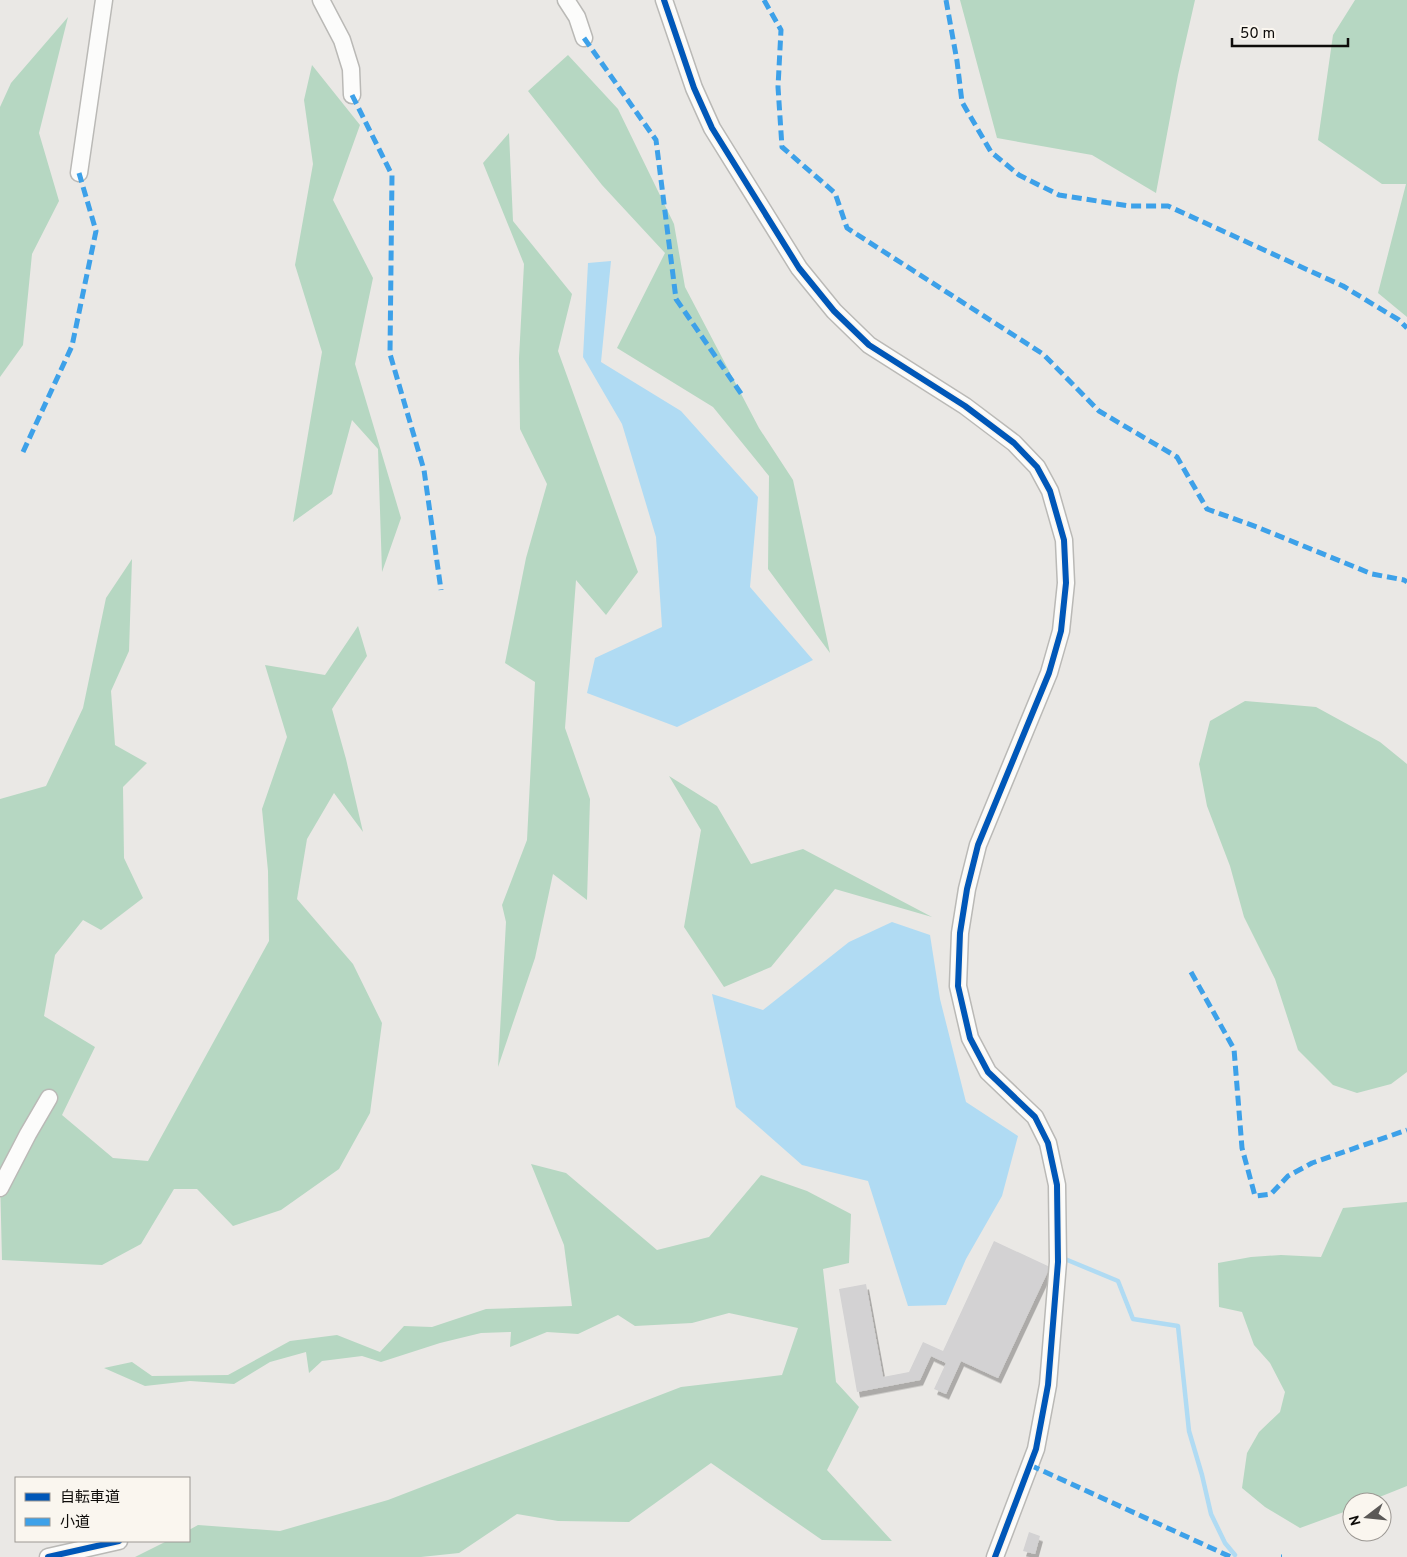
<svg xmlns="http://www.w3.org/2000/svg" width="1407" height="1557" font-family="Overpass,'Noto Sans JP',sans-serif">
<defs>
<filter id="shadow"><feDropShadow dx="3" dy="5.5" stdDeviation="0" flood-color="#0004"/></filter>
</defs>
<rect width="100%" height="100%" fill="#eae8e5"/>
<path fill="#b6d7c2" d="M960,0H1195L1178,75L1156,193L1092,155L997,138Z
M1355,0H1407V317L1378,293L1406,184H1382L1318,140L1333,35Z
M68,17L39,133L59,201L32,254L23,345L0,377V107L11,83Z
M568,55L618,109L674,224L685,287L759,428L793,480L830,653L768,569L769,476L713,407L617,348L665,253L602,185L528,91Z
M312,65L360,125L333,200L373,278L355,364L401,518L382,572L378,449L352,420L332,494L293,522L322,352L295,265L313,164L304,100Z
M509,133L513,221L572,294L558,351L638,572L606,615L576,580L565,728L590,799L587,900L553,874L535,958L498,1067L506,922L502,905L527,840L535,682L505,663L526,558L547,484L520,429L519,358L524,264L483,163Z
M132,559L129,651L111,691L115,745L147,763L123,787L124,858L143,898L101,930L83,920L55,955L44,1016L95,1047L62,1115L113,1158L148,1161L269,941L268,871L262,809L287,737L265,665L325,675L358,626L367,656L332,709L346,759L363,832L334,793L307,839L297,899L353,964L382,1023L370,1113L339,1169L281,1210L233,1226L197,1189H174L141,1244L102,1265L2,1260L0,1177V799L46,786L83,708L106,598Z
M1245,701L1316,707L1380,742L1407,764V1072L1391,1084L1357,1093L1333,1085L1298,1050L1275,979L1244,917L1230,866L1207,806L1199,764L1210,721Z
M669,776L717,806L751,864L803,849L932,917L835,889L771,967L724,987L684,927L701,830Z
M531,1164L566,1173L657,1250L709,1237L761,1175L807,1191L851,1214L849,1263L823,1269L836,1382L859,1407L827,1470L892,1541L822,1540L711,1463L629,1522L558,1521L517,1514L459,1553L421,1557H135L167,1541H189V1530L198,1525L280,1531L388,1500L681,1387L782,1375L798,1328L729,1313L692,1323L635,1326L618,1315L578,1334L547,1332L510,1347L511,1332L481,1333L440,1343L381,1362L362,1356L322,1361L309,1373L306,1352L270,1362L234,1384L190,1381L145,1386L104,1368L132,1362L152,1376L228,1375L290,1341L337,1335L380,1352L404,1326L432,1327L486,1309L572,1306L564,1245Z
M1407,1202V1486L1367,1502H1352V1509L1300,1528L1265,1507L1242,1488L1247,1453L1259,1432L1280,1412L1285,1392L1270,1363L1254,1345L1242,1312L1219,1307L1218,1263L1251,1257L1281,1255L1321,1257L1343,1208Z"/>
<path fill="#b0dbf3" d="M611,261L601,362L681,411L758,497L750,587L813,660L677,727L587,693L595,658L662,627L656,537L622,424L583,357L588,263Z
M892,922L930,935L940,999L966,1102L1018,1136L1002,1196L966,1259L946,1305L908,1306L868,1181L802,1165L736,1107L712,994L763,1010L849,942Z"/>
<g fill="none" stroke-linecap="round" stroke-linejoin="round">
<path stroke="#b0dbf3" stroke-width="4.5" d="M1065,1259L1118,1281L1133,1319L1178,1326L1189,1431L1202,1475L1211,1514L1225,1543L1235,1555"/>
</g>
<path fill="#d3d2d3" filter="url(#shadow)" d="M994,1241L1050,1267L998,1378L961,1361L946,1394L934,1389L946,1363L931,1356L920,1380L857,1392L839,1289L866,1284L883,1377L909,1372L923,1342L943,1351Z
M1029,1532L1040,1536L1035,1554L1023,1551Z"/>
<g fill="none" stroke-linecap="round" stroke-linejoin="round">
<g stroke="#bab9b6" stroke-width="19">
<path id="minor" d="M321,0L342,40L351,69L352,95
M566,0L577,17L584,38
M664,0L694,88L712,128L799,268L834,311L869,345L965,406L1014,443L1037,467L1050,491L1064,540L1066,583L1061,631L1049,673L978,845L967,889L960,933L958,986L970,1038L988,1072L1035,1117L1048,1143L1057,1185L1058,1262L1048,1385L1036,1449L995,1557
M79,173L104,0
M0,1188L28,1134L49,1098
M48,1557L119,1541"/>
</g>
<use href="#minor" stroke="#fcfcfb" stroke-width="16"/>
<path stroke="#3da1e9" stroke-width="5" stroke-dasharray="10 5" stroke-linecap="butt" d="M764,0L781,30L778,87L782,147L835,193L847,228L1043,354L1099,411L1177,457L1207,509L1257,527L1372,574L1404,580L1407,582
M946,0L957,61L962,102L991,152L1019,175L1059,195L1129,206H1168L1343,286L1399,320L1407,328
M584,38L656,140L676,299L742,395
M352,95L392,175L390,354L424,470L441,590
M23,452L72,346L96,231L79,173
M1191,972L1234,1049L1242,1148L1255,1196L1271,1194L1288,1176L1312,1163L1407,1130
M1030,1465L1231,1557
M1281,1557H1282"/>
<g stroke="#faf6ef" stroke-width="9">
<path id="cycleway" d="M664,0L694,88L712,128L799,268L834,311L869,345L965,406L1014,443L1037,467L1050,491L1064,540L1066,583L1061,631L1049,673L978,845L967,889L960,933L958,986L970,1038L988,1072L1035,1117L1048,1143L1057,1185L1058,1262L1048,1385L1036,1449L995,1557
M48,1557L119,1541"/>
</g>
<use href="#cycleway" stroke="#0057b8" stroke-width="6"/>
</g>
<rect x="15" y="1477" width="175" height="65" fill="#faf6ef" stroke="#9c9893"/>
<rect x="25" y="1493" width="25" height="8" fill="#0057b8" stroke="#9c9893"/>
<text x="60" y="1502" font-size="15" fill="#0e0c0a">自転車道</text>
<rect x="25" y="1518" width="25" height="8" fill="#3da1e9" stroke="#9c9893"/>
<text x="60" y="1527" font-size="15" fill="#0e0c0a">小道</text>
<g transform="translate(1367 1517) rotate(254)"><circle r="24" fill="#faf6ef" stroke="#9c9893"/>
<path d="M0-4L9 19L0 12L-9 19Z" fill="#5b5957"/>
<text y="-8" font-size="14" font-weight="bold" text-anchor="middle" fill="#0e0c0a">N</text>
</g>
<path d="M1232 38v8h116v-8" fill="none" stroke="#0e0c0a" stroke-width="2.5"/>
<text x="1240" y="38" font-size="15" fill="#0e0c0a" stroke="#faf6ef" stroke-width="4" paint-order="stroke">50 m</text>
</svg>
